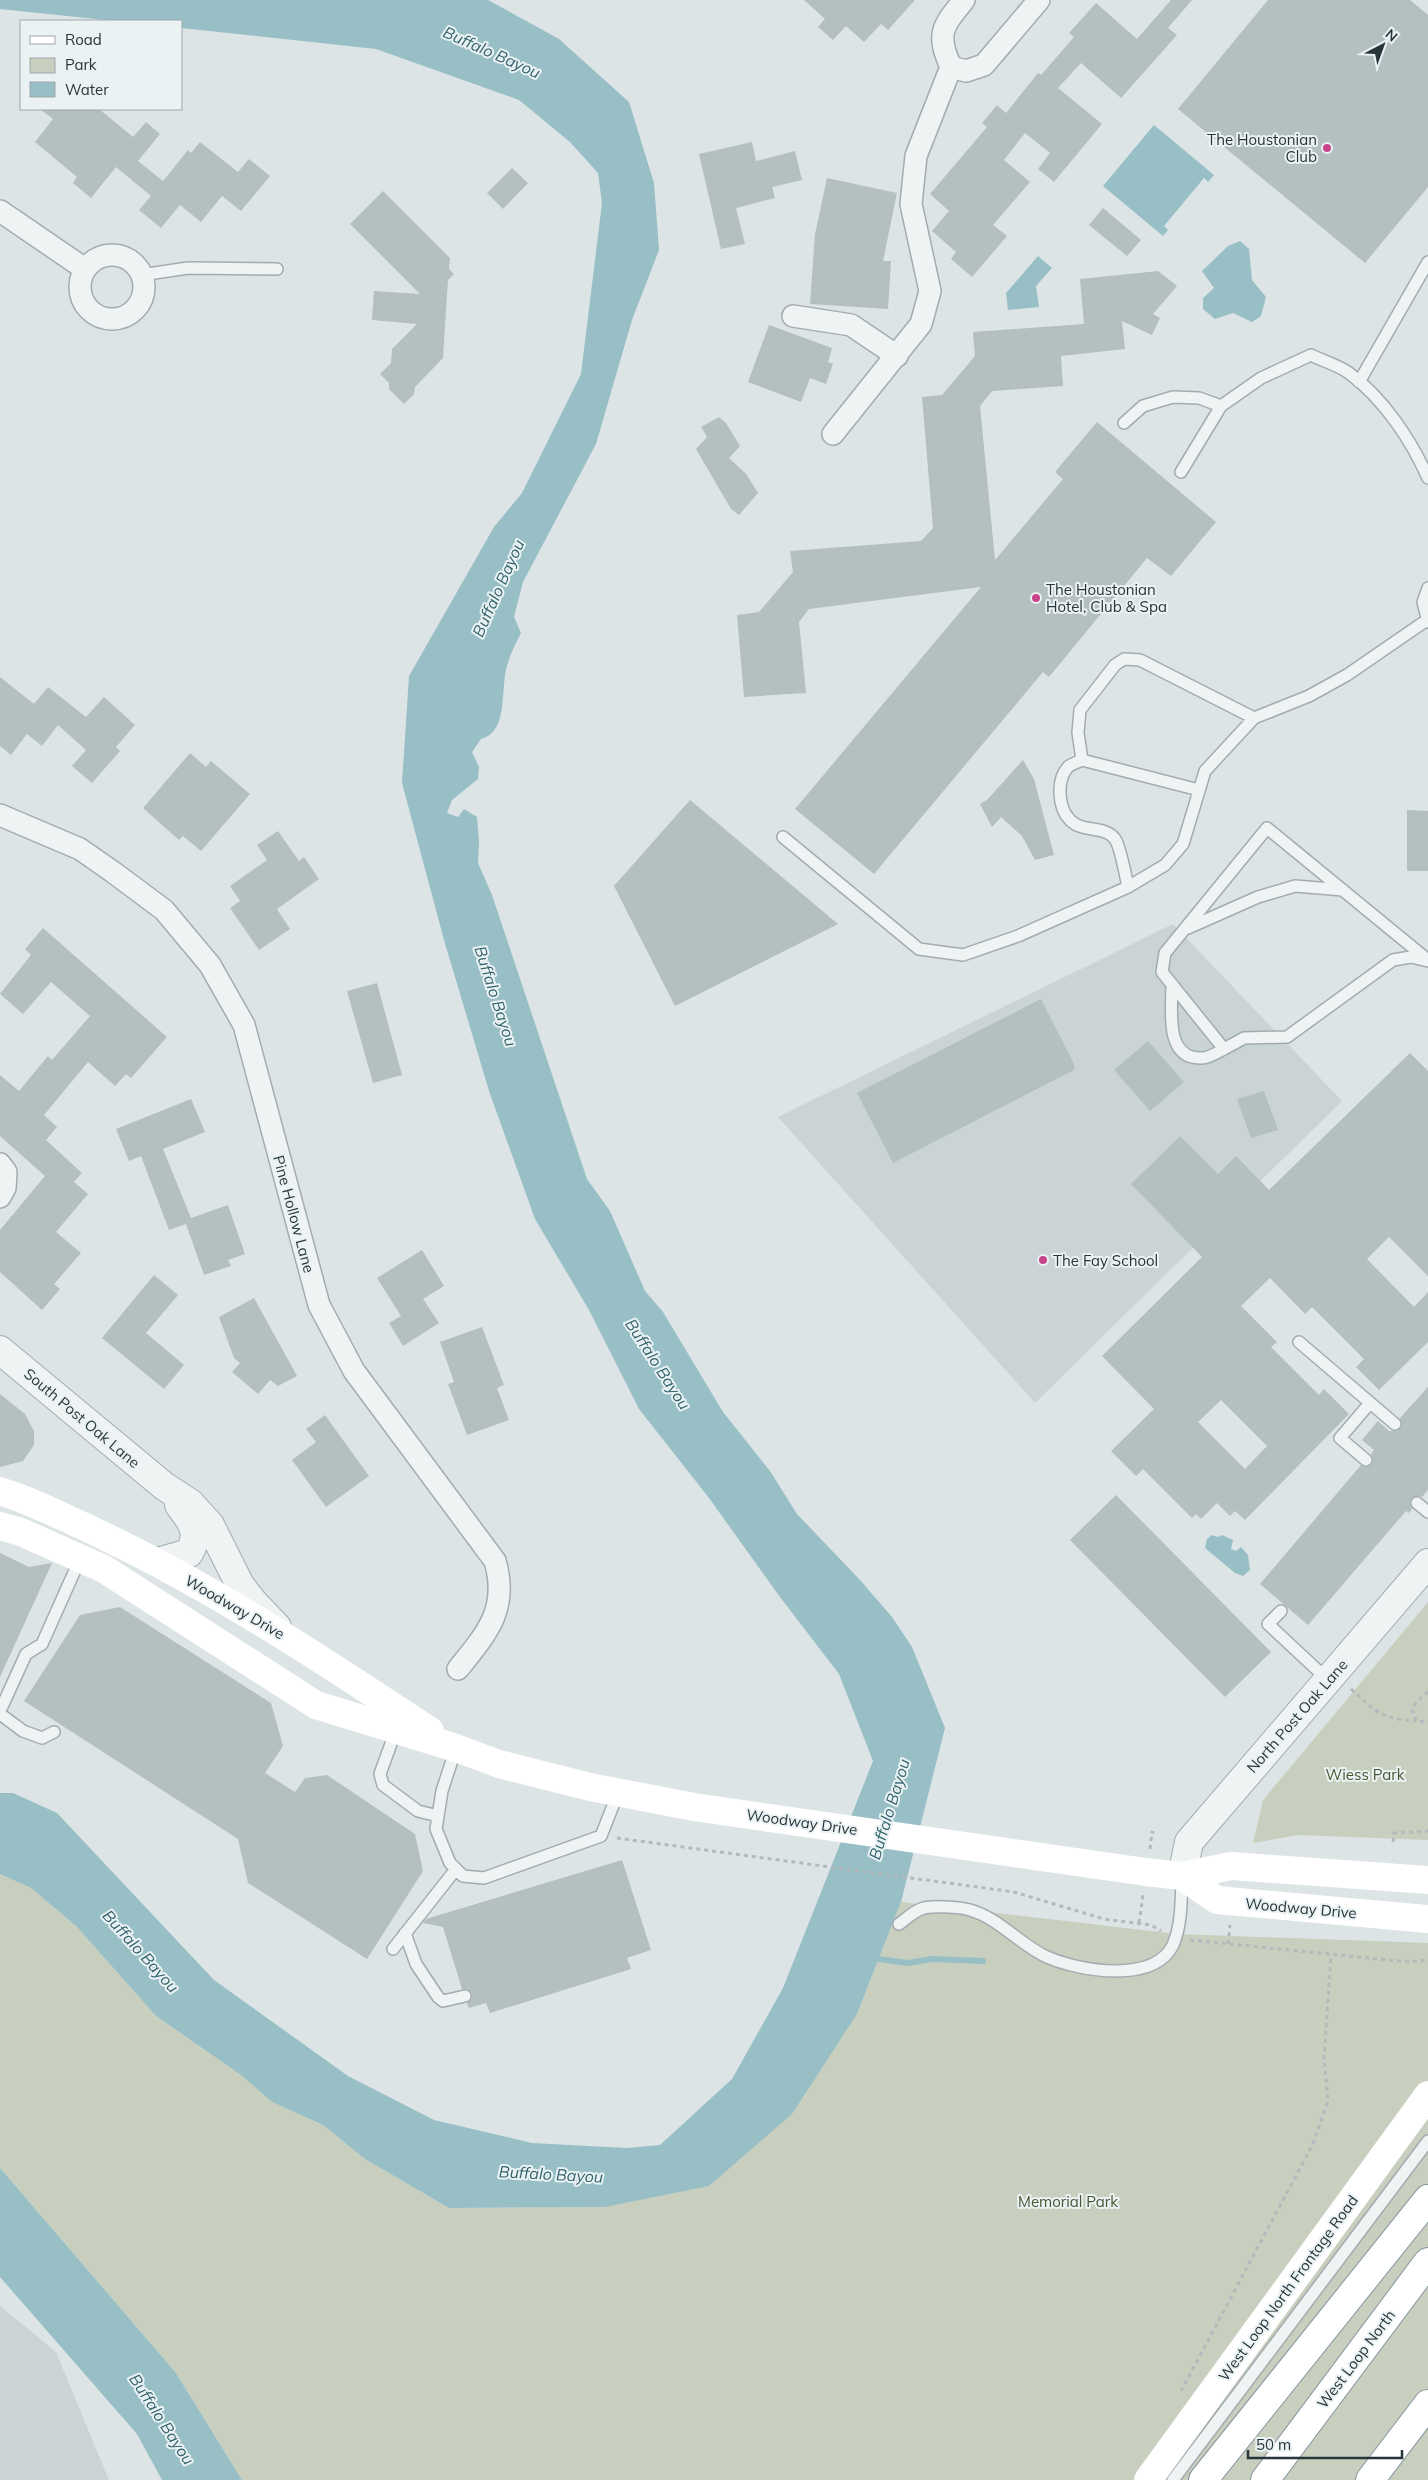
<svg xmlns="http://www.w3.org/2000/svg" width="1428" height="2480" font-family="Mulish,sans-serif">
<rect width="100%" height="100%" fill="#dce4e6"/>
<path fill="#cad4d7" d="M1173,924L1342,1101L1035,1403L778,1117Z
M0,2306L56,2352L109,2480H0Z"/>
<path fill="#c9cfbe" d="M1428,1602V1840L1299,1835L1253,1843L1263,1800Z
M0,1874L31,1888L77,1927L156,2016L241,2075L272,2102L323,2125L365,2159L449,2208L605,2207L857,2014L901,1902L1177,1934L1428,1943V2480H242L176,2373L0,2168Z"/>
<path fill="#98bfc5" d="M0,0H488L559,39L629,102L654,183L659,250L632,320L596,444L523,582L514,617L521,633C516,643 510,654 507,666C500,688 509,732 481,739L472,752L479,767L478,779L452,800L447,813L458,817L464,809L477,817L479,842L478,863L492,895L587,1179L610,1211L645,1291L663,1312L723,1412L770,1471L797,1514L860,1580L892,1617L912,1647L945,1728L901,1902L857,2014L792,2114L709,2186L605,2207L449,2208L365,2159L323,2125L272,2102L241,2075L156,2016L77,1927L31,1888L0,1874V1793H13L57,1813L214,1980L348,2076L434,2120L532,2143L627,2148L660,2145L732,2079L783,1988L873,1761L839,1674L780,1597L709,1498L639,1409L589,1310L535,1219L489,1091L444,940L402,783L409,676L494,527L522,493L581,374L602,203L598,173L570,142L519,100L376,49L181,28V21H115L0,9Z
M1154,125L1214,175L1208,182L1204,178L1164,226L1168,230L1163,236L1103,186Z
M1240,241L1249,249L1252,280L1266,297L1261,316L1252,322L1233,313L1215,319L1203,309V298L1214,288L1202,271L1228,246Z
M1038,256L1052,268L1036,286L1039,307L1008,310L1006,293Z
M1212,1535L1218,1537L1222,1535L1233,1540L1231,1549L1236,1551L1241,1547L1248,1555L1250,1570L1243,1576L1235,1573L1205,1548L1207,1539Z
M0,2168L176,2373L242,2480H162L137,2434L0,2277Z"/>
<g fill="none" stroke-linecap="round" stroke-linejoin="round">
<path stroke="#98bfc5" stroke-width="6" d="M872,1958L908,1963L932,1959L983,1961"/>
</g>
<path fill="#b4bfc2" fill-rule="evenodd" d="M804,0H915L888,30L881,24L864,42L846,26L833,40L818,27L825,19Z
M1171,0H1192L1168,28L1177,35L1121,98L1081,63L1058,88L1102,124L1054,182L1038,169L1050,153L1025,133L1004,160L1030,182L993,225L1007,236L972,277L951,259L956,252L932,231L949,211L930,194L987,127L982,123L997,105L1006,113L1038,73L1041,75L1074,37L1069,33L1096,3L1137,39Z
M1268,0H1410L1428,15V187L1365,263L1178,109Z
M40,109H99L133,137L146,122L160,134L138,161L163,181L188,150L191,153L200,142L238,172L249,159L270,176L241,211L222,196L201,222L180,205L161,228L139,210L151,196L116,167L91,198L73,183L77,177L35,142L53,119Z
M752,142L756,161L795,151L802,180L772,187L775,198L736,208L745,244L721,249L699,154Z
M512,168L528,183L503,209L487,193Z
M827,178L897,193L883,261H891L888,309L810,304L815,234Z
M383,191L450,258L449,269L454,274L448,280L443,358L415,387L414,394L404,404L389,389V383L380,374L391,363L392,349L417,324L372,320L374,291L420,294L350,224Z
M1103,208L1141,240L1127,256L1089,225Z
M1158,271L1177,286L1153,314L1160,318L1152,335L1122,321L1125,349L1061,356L1063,386L992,391L980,406L995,560L1063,479L1055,472L1097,422L1216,522L1171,576L1147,558L1049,677L1043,672L874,874L795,809L981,587L809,609L799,622L806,693L744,697L737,615L759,612L793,572L790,551L921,541L933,528L922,397L942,395L975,356L973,332L1084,324L1080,279Z
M769,325L832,348L828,362L833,364L826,384L810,378L801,402L748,382Z
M719,417L726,423L740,446L729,458L746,474L758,493L739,515L731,509L696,449L707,437L701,427Z
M0,677L34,704L48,687L86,717L104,697L135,725L116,747L120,751L92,783L72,766L86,750L58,725L42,746L27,734L11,755L0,746Z
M190,753L206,767L211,761L250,794L201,851L183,836L179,840L143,808Z
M1023,760L1034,779L1054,855L1035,860L1022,836L1001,817L992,827L980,804L987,800Z
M690,800L838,924L675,1006L614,886Z
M1407,810L1428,811V871H1407Z
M278,831L299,861L304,857L319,879L277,909L290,929L259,950L230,908L240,901L230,886L267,860L257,845Z
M43,928L167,1037L131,1078L126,1074L115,1086L88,1062L44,1115L57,1127L46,1140L82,1173L74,1182L88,1194L56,1232L81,1253L54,1284L60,1289L42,1310L0,1272V1230L45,1176L0,1136V1075L19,1091L48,1056L52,1060L90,1016L51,982L23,1014L0,994L31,955L25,949Z
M377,983L402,1075L373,1083L347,991Z
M1041,999L1074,1064V1070L893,1163L857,1093Z
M1148,1041L1184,1082L1150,1111L1114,1070Z
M1410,1053L1428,1071V1276L1389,1237L1367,1259L1414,1307L1428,1292V1342L1379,1390L1356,1367L1364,1359L1312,1307L1305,1314L1270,1278L1241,1306L1277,1342L1271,1347L1319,1395L1324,1389L1349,1414L1245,1520L1235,1511L1230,1516L1217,1503L1201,1519L1196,1514L1192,1518L1143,1469L1136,1476L1111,1451L1154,1409L1102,1356L1202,1257L1131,1184L1180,1136L1218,1174L1236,1156L1269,1190ZM1221,1400L1267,1446L1245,1469L1198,1422Z
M1264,1091L1278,1130L1251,1138L1237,1099Z
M191,1099L205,1132L163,1149L191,1218L228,1205L245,1254L228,1260L231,1266L204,1275L186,1224L169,1230L141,1156L129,1161L116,1129Z
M422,1250L444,1286L423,1299L439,1323L403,1346L389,1323L401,1316L377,1278Z
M154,1275L178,1295L146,1333L184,1365L164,1389L102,1338Z
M254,1298L297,1376L278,1386L270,1380L258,1394L232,1372L240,1363L234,1358L219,1317Z
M482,1327L504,1385L497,1388L509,1420L467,1435L448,1384L454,1382L440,1342Z
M1428,1387V1490L1422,1497L1418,1496L1412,1498L1410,1502L1412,1509L1409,1513L1406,1511L1308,1625L1260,1584L1361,1465L1365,1467L1372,1464L1373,1458L1371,1454L1374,1450L1362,1440L1378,1421L1389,1431H1398L1402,1425L1400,1418Z
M0,1394L25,1414L34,1431V1445L23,1461L0,1467Z
M325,1415L369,1476L326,1507L292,1460L316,1442L306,1429Z
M1116,1495L1271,1652L1225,1697L1070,1540Z
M0,1553L29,1567L52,1563L0,1677Z
M120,1607L271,1703L283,1746L265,1773L295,1792L305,1778L327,1775L415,1834L423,1871L367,1959L248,1883L238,1839L24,1701L80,1615Z
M622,1860L651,1950L627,1958L631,1969L490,2013L486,2003L469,2008L467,2003L472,1999V1994L468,1989H462L443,1927L423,1923L426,1919Z"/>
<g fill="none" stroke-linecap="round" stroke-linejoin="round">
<g stroke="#a2acaf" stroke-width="14">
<path id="service" d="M141,275L188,268L277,269
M1359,382L1428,262
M1124,423L1143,406L1173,397L1199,398L1221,406
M1181,472L1221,406L1261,378L1311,355C1323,361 1338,365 1349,373C1384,399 1411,440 1428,478
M1428,588L1423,602L1428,622
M1082,760L1078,733L1080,710L1115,665L1124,659L1140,660L1254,718
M783,837L919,949L963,955L1018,936L1128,887L1165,865L1183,844L1205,771L1254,718L1309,696L1347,675L1427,620
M1128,887C1126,877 1120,846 1115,839C1105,825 1082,833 1070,820C1058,808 1056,780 1068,767C1071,764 1078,762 1082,760L1199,790
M1188,928L1258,897L1295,886L1343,890
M1428,960L1267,828L1165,953L1162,972L1224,1049L1244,1038L1287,1037L1393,960L1411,957L1428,961
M1172,984C1172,1009 1164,1060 1202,1058C1209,1058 1218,1052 1224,1049
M1299,1342L1395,1424
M1366,1460L1340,1438L1370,1403
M1417,1503L1428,1512
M1281,1611L1268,1624L1328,1680
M0,1711L26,1654L42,1644L80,1559
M0,1714L23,1731L42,1738L54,1732
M396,1730L380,1774L383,1785L418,1811L438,1816
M456,1748L442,1791L436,1829L450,1863L463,1876L484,1878L601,1836L618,1793
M899,1924C906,1919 913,1912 921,1909C929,1905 960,1907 970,1910C999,1918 1020,1945 1047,1957C1079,1971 1154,1984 1173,1945C1182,1924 1181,1900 1182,1878
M405,1933L416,1964L438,1997L443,2001L465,1996
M393,1949L456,1869
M1173,2480L1428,2141"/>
</g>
<g stroke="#a2acaf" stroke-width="24">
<path id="minor" d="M964,0C942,27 936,34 951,67L966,71L984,65L1039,0
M0,211L85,269
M80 287a32 32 0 1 1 64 0a32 32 0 1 1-64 0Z
M793,316L851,325L897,356
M833,434L921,324L930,291L911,204L916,156L951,67
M0,815L80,849L113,872L164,910L210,965L244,1025L319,1305L354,1371L495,1561C509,1609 487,1633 458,1669
M0,1164L6,1172L5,1188L0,1197"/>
</g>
<g stroke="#a2acaf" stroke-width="30">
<path id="tertiary" d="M0,1350L164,1486L190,1503L210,1525L240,1585L254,1603L277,1627
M158,1562L189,1553C201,1533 192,1522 179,1505
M1182,1876L1189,1842L1428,1563"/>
</g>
<g stroke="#84969c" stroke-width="30">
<path id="motorway" d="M1203,2480L1428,2199
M1265,2480L1428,2262
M1370,2480L1428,2404"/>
</g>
<path stroke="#b3babc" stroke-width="3" stroke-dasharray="4 4" stroke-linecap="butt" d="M1351,1689C1378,1713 1379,1718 1416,1721
M1428,1692L1417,1701L1412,1710L1416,1721L1428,1722
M617,1838L1014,1892L1104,1919L1151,1925L1161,1931
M1393,1842L1394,1833L1428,1831
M1150,1849L1152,1832L1154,1833
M1139,1923L1143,1895
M1190,1940L1409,1962L1428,1960
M1228,1944L1230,1925
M1181,2391L1313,2144L1328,2101L1324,2059L1331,1955"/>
<use href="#service" stroke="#eff3f4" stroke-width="11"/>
<use href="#minor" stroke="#eff3f4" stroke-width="21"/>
<use href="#tertiary" stroke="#eff3f4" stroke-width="28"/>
<path stroke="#fff" stroke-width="28" d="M0,1491C37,1503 70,1520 104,1536C219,1591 324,1661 430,1731
M0,1526L21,1532L104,1569L316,1705L456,1748L499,1764L590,1787L694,1807L1146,1872L1182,1876L1231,1866L1428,1880
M1182,1876L1217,1900L1428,1919
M1148,2480L1428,2095"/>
<use href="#motorway" stroke="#fff" stroke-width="28"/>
</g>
<g fill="#c84489" stroke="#ebf2f4" stroke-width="2">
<circle cx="1327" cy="148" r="5"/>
<circle cx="1036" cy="598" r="5"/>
<circle cx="1043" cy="1260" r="5"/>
</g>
<g text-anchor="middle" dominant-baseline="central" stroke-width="4" stroke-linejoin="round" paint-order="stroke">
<g font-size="15" fill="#27363b" stroke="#ebf2f4" text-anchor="start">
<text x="1317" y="139" text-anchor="end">The Houstonian<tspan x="1317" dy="17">Club</tspan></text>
<text x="1046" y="589">The Houstonian<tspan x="1046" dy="17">Hotel, Club &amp; Spa</tspan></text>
<text x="1053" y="1260">The Fay School</text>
</g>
<g font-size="15" fill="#27363b" stroke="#ebf2f4">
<text transform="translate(294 1214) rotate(75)">Pine Hollow Lane</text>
<text transform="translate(82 1418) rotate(40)">South Post Oak Lane</text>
<text transform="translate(235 1607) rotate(30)">Woodway Drive</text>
<text transform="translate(1297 1716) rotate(-49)">North Post Oak Lane</text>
<text transform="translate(802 1822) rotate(8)">Woodway Drive</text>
<text transform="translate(1301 1908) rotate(5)">Woodway Drive</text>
<text transform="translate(1288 2288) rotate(-54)">West Loop North Frontage Road</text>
<text transform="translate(1356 2359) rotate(-53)">West Loop North</text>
</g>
<g font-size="15" fill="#485734" stroke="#ebf2f4">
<text x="1365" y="1774">Wiess Park</text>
<text x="1068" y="2201">Memorial Park</text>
</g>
<g font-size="16" font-style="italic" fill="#32636d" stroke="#ebf2f4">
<text transform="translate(492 52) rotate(24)">Buffalo Bayou</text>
<text transform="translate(498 588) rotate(-66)">Buffalo Bayou</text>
<text transform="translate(496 996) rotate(72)">Buffalo Bayou</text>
<text transform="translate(658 1364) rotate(57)">Buffalo Bayou</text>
<text transform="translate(889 1809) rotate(-73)">Buffalo Bayou</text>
<text transform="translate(141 1951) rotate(48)">Buffalo Bayou</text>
<text transform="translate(551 2174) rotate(3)">Buffalo Bayou</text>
<text transform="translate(162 2419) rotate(57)">Buffalo Bayou</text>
</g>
</g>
<rect x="20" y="20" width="162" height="90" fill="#ebf2f4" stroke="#9da7aa"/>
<rect x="30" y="36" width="25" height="8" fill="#ffffff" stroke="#9da7aa"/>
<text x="65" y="45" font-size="15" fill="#27363b">Road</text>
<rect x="30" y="58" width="25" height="15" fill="#c9cfbe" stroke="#9da7aa"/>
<text x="65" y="70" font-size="15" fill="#27363b">Park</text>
<rect x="30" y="82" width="25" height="15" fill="#98bfc5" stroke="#9da7aa"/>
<text x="65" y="95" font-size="15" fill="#27363b">Water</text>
<g transform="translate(1383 45) rotate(41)" stroke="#ebf2f4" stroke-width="4" paint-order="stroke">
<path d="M0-4L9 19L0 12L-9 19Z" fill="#27363b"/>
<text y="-8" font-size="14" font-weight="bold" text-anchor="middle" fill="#27363b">N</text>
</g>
<path d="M1248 2450v8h154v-8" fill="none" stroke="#27363b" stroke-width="2.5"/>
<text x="1256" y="2450" font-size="15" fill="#27363b" stroke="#ebf2f4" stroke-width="4" paint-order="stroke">50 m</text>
</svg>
